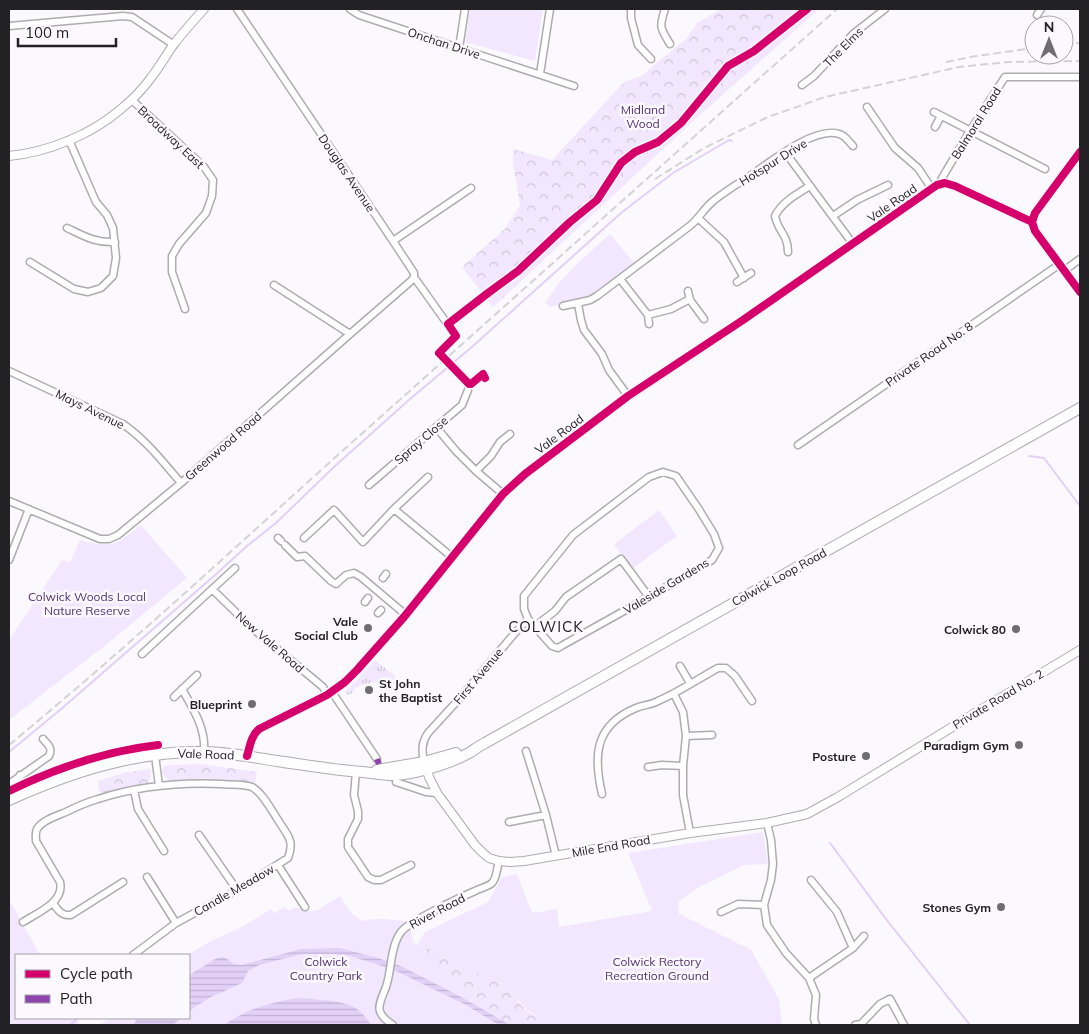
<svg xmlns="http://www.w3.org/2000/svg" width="1089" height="1034" font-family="Mulish,sans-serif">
<defs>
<pattern id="grass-tufts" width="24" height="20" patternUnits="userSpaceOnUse" patternTransform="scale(1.25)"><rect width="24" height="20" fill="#f2e7fe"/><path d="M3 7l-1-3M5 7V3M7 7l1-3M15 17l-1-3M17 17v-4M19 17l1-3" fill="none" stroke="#cfc6da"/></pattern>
<pattern id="forest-crowns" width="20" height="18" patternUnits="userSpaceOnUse" patternTransform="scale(1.25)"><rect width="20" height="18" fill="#f2e7fe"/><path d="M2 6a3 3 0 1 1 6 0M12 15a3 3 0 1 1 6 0" fill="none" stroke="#cfc6da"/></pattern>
<pattern id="water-rules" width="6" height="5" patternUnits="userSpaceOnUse" patternTransform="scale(1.25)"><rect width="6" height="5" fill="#e2d0f7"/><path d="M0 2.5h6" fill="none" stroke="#c2b2d4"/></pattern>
</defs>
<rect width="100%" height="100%" fill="#fbf9fd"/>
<path fill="url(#grass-tufts)" d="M375,660L395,676V677L386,687L380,686L379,682L363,684L355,688L353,693L347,695L346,691Z"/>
<path fill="url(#forest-crowns)" d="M721,9H819L690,124L493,307L462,267L505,229L520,205L513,163V149L552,160L624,82L641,76L686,39L697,23Z
M200,764L257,772L255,783L230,780L188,779L171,781L164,776L162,771L164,766L173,765Z
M150,769C152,775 150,780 146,785L104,793L99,791L98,781L123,773Z
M413,943L424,945L444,958L502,984C514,992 514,996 522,1006C529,1014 541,1019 549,1025H510L507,1024L405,958Z"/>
<path fill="#f2e7fe" d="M470,9H543L535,61L465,42Z
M610,234L636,265L592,296L581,300L550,307L545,303L560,282L579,262Z
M659,510L677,536L632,569L614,544Z
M141,525L187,578L107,644L9,720V640L62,560L70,562L80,540C112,549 116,545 141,525Z
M763,832L768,864L744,865L699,887L679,901L678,907L679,914L751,950L779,999L782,1025H549L526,1009L510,990L502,984C483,975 464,968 445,958C436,954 427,946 418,943L425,932L488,902L502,877L517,874L529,906L533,913L557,909L559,927L652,911L628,853Z
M340,896C348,908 349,914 363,921C378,917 394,920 409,922L415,949L509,1025H99L111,1018H189V955H187L209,942L240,928L271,909L274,913L285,907L288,911L295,907L296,908H303L306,911H316Z
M9,899L40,955H16V1018H76L80,1025H9Z"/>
<path fill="url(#water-rules)" d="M340,948L378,958L403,967L463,998L510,1025H499L466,1005L392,969L350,956L336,954H302L259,965L248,971L242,983L209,998L189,1011V975L217,958L224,957L234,964L242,965L301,949Z
M297,998C305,998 313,999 321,1000C344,1002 359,1004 371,1025H224C245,1010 271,1002 297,998Z
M138,1018H181L173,1025H133Z"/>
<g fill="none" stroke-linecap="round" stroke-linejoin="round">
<path stroke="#e2d0f7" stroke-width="2" d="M1029,456L1044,458L1080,506
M9,752L60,710L214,576L247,546L276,523L335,466L410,399L473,346L621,213L673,173L729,140L732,141
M830,843L886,919L970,1025
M70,1025L78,1018"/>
<g stroke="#adacaf" stroke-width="9">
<path id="minor" d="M237,9L393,241L414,273V277L456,336
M350,9L359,15L574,86
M631,9V18L638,45L651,59
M665,9C659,27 660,28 670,44
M1037,15L1041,9
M9,26L123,16L132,17L174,45
M459,48L465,9
M540,74L550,9
M802,85L814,76L853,34L885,9
M132,100L204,167L213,180L212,196L206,213L179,244L172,256V272L185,309
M867,107L895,148L918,168L932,189
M934,112L1045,169
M935,127L941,116
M785,152L853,244
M940,184L942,178L970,131L1005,77H1080
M833,216L857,200L888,185
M699,219L724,242L744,278
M67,228C84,236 95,243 115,242
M393,241L471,188
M788,252C788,234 778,232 775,216C782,202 797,194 810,186
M30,262L74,289L88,292L101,288L113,276L116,258L113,228L107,215L96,202L69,140
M1065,270L1080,259
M620,279L648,315L649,324
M737,282L751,273
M274,285L350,334
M688,291L690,300L704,319
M578,304L581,320L584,330L602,354L609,370L628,396
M563,306L590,300L597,296L691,225C699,218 704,209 712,202C724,192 737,184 750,176C770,162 815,126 839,134C845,135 849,142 853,146
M648,315L671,309L690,299
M9,371L123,424C147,441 162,461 181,483
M436,427L456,451L476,471L503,494
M798,445L1060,264
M476,471L491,456L500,442L510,434
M663,472L676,476L698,508L714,534L719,548L712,560L649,597L563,645L558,648L552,646L528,619L524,609V596L573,535L649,477Z
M369,485L462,405L468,390
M9,501L100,539H109L118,535L181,483L350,334L411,281L414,277
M394,509L428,477
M278,538L281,541
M304,538L334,510L363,542L394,509L452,557
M285,545L297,557L305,556L331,581L336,584L346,575L354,573L361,577L406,615
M9,560L29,509
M383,578L386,574
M212,589L252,628L323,687L327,695
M365,602L368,598
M378,613L381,610
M534,627L555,611L566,597L621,559L649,597
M142,654L235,568
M680,666L690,683
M182,689C193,709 206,728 204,752
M332,692L377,759
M674,694L683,712L686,736L683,766V795L690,833
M174,697L197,675
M686,736L712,735
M526,751L546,815L556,856
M155,755L159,786
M424,762C422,751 421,743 428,733L460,698L514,634L528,619
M648,767L662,765L683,766
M356,772L354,795L358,811V819L348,839V847L368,877L374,880H381L411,865
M20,775L27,792
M396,782L426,792L437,793
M9,784L49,756C53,748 48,745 43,739
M134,790L138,809L164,851
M602,794C593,755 595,725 636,708C643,705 651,705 658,701C679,692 698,679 718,668H726L735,676L752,701
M509,822L546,815
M767,823L771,840L773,864L771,880L764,905L767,925L786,953L809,978L816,995L814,1019L816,1025
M199,835L237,890
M278,865L305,907
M147,877L176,923
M53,903C58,910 61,916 71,915L123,882
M721,912L738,904L764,905
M23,922C37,913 65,902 60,882L36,841C36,837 35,833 37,829C42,820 57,816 66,812C76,807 87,802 98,799C138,786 180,782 222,784C231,785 244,784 252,787C262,792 272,811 278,820C287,835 295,840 288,858L237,890L176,923L133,955
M853,948L864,936
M809,978L853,948L837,912L811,880
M393,1025C373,1012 379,1005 386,987C392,969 390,947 401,932C408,922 461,897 475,891C480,888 488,887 492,883C497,878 497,867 499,861
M855,1025L861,1024L880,1004L890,999L904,1025"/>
</g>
<g stroke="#adacaf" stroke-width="10">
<path id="tertiary" d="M1080,152L1035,213L1032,222L1035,231L1080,292
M9,156C48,152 91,135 121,109C132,100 142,90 150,79C159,68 166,55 174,44C184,31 194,20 204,9
M247,756C250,746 251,736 259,729L327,695L345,682L357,670L404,617L503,494L525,474L628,396L743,320L937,185L945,183L955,186L1032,222
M425,765L429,777L437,793L475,845L483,853L489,858L499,861L510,862L524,861L690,833L767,823L807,814L838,797L967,718L1080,650"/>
</g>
<g stroke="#adacaf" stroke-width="12">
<path id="primary" d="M377,770L424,762L456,753
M9,800C69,773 134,751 202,752C227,752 252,757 277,761C305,765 334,770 363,772C373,773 383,775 393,775C413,775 451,763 469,753C474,750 479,746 485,743L1080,408"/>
</g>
<use href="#minor" stroke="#fefeff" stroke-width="6"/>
<use href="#tertiary" stroke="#fefeff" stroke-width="8"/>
<use href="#primary" stroke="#fefeff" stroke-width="10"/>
<path stroke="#d3d3d4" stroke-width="2" stroke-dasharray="8 4" stroke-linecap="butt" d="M1064,44L1080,43
M946,62L976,56L1034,48
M655,179L704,148L768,117L825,97L959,67L1008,62L1080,61
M9,745C122,652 230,552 339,454C505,306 671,157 837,9"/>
<path stroke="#8e44ad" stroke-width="6" stroke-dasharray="12 6" stroke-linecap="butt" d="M377,759L379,764"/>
<g stroke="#fbf8fe" stroke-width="11">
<path id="cycleway" d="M1080,152L1035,213L1032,222L1035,231L1080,292
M485,378L483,374L471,384H469L439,353L456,336L448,324L488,293L518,271L570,222L597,200L621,163L635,152L658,142L681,123L728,66L754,51L807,9
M247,756C250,746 251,736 259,729L327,695L345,682L357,670L404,617L503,494L525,474L628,396L743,320L937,185L945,183L955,186L1032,222
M9,791C56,768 105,751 158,745"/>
</g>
<use href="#cycleway" stroke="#d6006c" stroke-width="8"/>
</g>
<g fill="#6e6d70" stroke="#fbf8fe" stroke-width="2">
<circle cx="368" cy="628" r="5"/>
<circle cx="1016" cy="629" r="5"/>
<circle cx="369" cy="690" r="5"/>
<circle cx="252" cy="704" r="5"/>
<circle cx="1019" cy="745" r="5"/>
<circle cx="866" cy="756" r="5"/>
<circle cx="1001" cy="907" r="5"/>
</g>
<g text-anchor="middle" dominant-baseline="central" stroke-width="5" stroke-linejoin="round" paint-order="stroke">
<g font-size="12" fill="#222124" stroke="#fbf8fe">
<text transform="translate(444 43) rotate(18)">Onchan Drive</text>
<text transform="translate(843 47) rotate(-45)">The Elms</text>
<text transform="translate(976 123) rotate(-58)">Balmoral Road</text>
<text transform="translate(171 137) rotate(43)">Broadway East</text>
<text transform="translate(773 162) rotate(-32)">Hotspur Drive</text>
<text transform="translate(347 173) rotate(56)">Douglas Avenue</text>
<text transform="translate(892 203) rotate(-35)">Vale Road</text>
<text transform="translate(929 354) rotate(-35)">Private Road No. 8</text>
<text transform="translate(90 409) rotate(26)">Mays Avenue</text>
<text transform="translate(559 434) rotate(-37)">Vale Road</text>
<text transform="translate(421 440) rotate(-41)">Spray Close</text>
<text transform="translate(223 446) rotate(-41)">Greenwood Road</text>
<text transform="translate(779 577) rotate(-29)">Colwick Loop Road</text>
<text transform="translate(666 586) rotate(-31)">Valeside Gardens</text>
<text transform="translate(270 642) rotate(41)">New Vale Road</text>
<text transform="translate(478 676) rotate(-50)">First Avenue</text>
<text transform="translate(998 699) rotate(-31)">Private Road No. 2</text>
<text transform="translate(206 754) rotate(2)">Vale Road</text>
<text transform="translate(611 846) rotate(-10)">Mile End Road</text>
<text transform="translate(234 890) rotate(-30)">Candle Meadow</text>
<text transform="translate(437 911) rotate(-28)">River Road</text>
</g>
<g font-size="12" fill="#543373" stroke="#fbf8fe">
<text x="643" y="109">Midland<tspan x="643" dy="14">Wood</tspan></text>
<text x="87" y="596">Colwick Woods Local<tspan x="87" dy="14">Nature Reserve</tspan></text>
<text x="326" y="961">Colwick<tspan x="326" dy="14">Country Park</tspan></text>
<text x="657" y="961">Colwick Rectory<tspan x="657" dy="14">Recreation Ground</tspan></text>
</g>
<g font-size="12" font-weight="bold" fill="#222124" stroke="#fbf8fe" text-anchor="end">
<text x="358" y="621">Vale<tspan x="358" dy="14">Social Club</tspan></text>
<text x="1006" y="629">Colwick 80</text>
<text x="379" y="683" text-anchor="start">St John<tspan x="379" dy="14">the Baptist</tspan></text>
<text x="242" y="704">Blueprint</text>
<text x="1009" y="745">Paradigm Gym</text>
<text x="856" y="756">Posture</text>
<text x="991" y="907">Stones Gym</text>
</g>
<g font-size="15" letter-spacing="1" fill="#222124" stroke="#fbf8fe">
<text x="546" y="626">COLWICK</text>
</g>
</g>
<rect width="1089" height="1034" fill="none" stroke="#222124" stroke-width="20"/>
<rect x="15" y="954" width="175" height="65" fill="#fbf8fe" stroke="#a4a2a7"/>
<rect x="25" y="970" width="25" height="8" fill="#d6006c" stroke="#a4a2a7"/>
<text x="60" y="979" font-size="15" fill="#222124">Cycle path</text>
<rect x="25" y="995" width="25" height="8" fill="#8e44ad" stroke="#a4a2a7"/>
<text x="60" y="1004" font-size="15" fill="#222124">Path</text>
<g transform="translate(1049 40)"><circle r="24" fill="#fbf8fe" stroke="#a4a2a7"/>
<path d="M0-4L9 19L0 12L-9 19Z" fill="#6e6d70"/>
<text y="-8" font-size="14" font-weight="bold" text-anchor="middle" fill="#222124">N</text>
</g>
<path d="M18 38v8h98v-8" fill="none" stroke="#222124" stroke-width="2.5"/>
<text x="25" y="38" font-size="15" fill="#222124" stroke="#fbf8fe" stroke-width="4" paint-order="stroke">100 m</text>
</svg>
